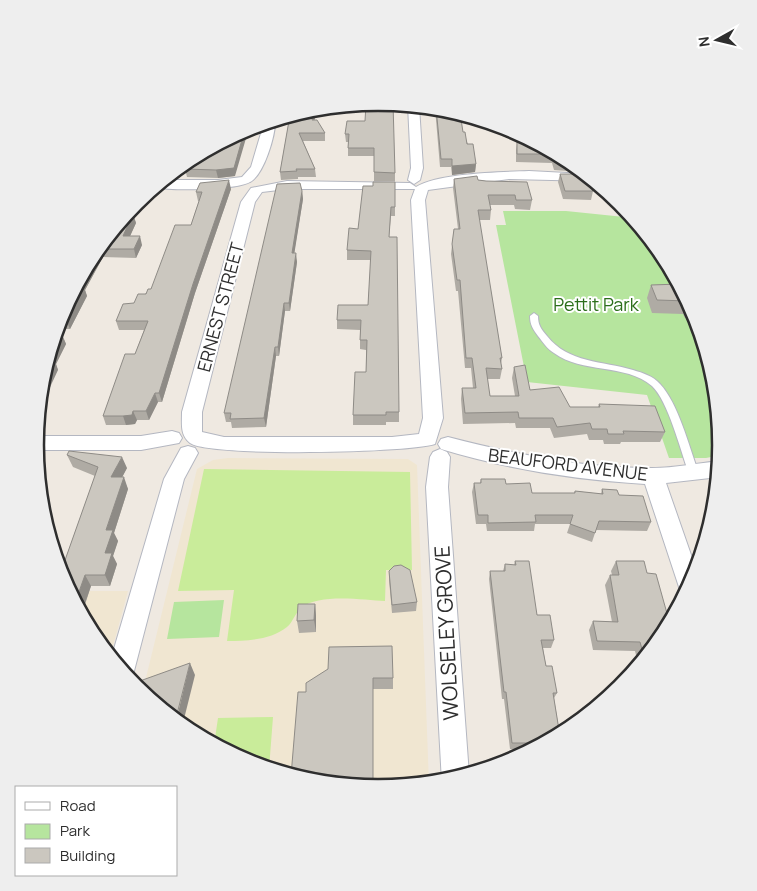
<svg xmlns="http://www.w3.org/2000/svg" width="757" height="891" font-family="Manrope,sans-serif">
<rect width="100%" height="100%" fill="#efe9e1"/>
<path fill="#f0e6d1" d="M228,458L408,459L417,465L429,784L378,789L311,782L247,763L187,731L142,694L197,469L213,460Z
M69,591H128L110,657L93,636Z"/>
<path fill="#b6e59e" d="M503,211H566L634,218L664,255L696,314L715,379L721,455L706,458H669L647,395L527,382L496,225H506Z
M224,600L219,637L167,639L174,602Z"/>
<path fill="#c9ec9a" d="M204,469L410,472L412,570H386L385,601C363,600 319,593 301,608C295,613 293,622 287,627C271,640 247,641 227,641L234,590L178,591Z
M273,717L269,769L247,763L214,745L218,718Z"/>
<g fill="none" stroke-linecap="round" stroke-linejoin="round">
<g stroke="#b4b7c1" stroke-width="2">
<path id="lane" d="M534,313L538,316C538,325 541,329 547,336C568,363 603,361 633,370C643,373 653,376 660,384C678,403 689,446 698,471L697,474H689L688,471C680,449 668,401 652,386C625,363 582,374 554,353C547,349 543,342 538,336C533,329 530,325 530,316Z"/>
</g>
<g stroke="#b4b7c1" stroke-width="2">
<path id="street" d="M408,105L419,106L423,168L420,180L414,184L408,180L411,168Z
M275,120C276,134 264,175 250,182C237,190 171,191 155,187L163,180H218L242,177L251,167L264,123Z
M529,171L586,174L595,181L509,179L428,190L425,200L443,418L435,444C408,453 209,457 190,443C180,435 182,424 182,412L241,202L251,188L287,181L410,183L416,187C438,173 502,172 529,171ZM287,189H415L411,200L423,418L419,434L392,437H224L202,432V412L255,202L262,192Z
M172,431L179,433L182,438L179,443L141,450H35L36,436H141Z
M448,437C514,454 583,468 652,468C675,468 698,463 720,461L719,477L666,483L697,572L686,595L683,594L679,587L645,484C576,480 507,469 441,449L438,444L441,439Z
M188,446L195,448L198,453L184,479L134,671L129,680L111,659L164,479L181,448Z
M440,449L447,452L450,457L448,487L469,775L442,783L426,487L430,457L433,452Z"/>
</g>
<use href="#lane" fill="#fff" fill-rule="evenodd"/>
<use href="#street" fill="#fff" fill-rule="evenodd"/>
</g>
<path fill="#afaba4" d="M370,104L395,173V181H374V156H348V142H346L345,134L365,121Z
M435,108L446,109L463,132L476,164L475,172L452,175L451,167H440Z
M290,115L314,120L325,133V141H303L315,169L316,177H298V179L281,180L280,172Z
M470,116L481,119H470Z
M487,121L504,126V129H489Z
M517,142L570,160L582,170L581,172L554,170L552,163L516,162V150Z
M189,159L235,176L218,178L187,177L185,169Z
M560,174L593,191L591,200L563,199L558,182Z
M454,179L478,180L486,181L532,200L530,210L515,209L514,205H490L491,210L490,220H479L502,358L501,364L502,369L500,379H487L490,396H515L512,378L514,367L530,390L570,407H598L599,404L665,432L660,442H621L620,444H604L603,440H589L587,434L554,438L550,428H516L515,423L463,424L461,399L462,388H473L471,368H465L458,291H456L451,254L454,229H458L453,188Z
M395,182V216H391L389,237L399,412V422H386V425H353V415L366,372V350L360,349V330L337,329V320L368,305L371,260H347V250L358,229Z
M231,189L195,293L162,402H158L149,420H137L135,424L126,425H106L103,416L135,354L144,330H119L116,321L134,303L151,289L191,225L199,201H198L196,192Z
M302,191L303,199L294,253L297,262L290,311H285L279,356H276L266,427L232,428L231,422H226L224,413Z
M138,201L132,214H133L136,223L130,236L142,245L136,258L103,257L85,290L87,296L70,329H60L66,344L56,364L58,370L42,378L61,314L93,254Z
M680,284L696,314L697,318H685L683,314L652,313L647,298L651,285Z
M67,455L127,468L122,477L128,489L114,533L118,541L113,556L117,564L110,586H91L83,611H86L92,622L89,630L64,563L95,476L73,467Z
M481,479L506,484L532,493H574L575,491L601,494L602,489L619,495L651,522L647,531L596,530L592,542L567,533L570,524H535L534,531H487L486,524H476L472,492L474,483H480Z
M712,494H717L715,513L713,522L708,503Z
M515,561L537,615L554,640L551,648H543L546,666L557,693L554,698L560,736L534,750L510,749L504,699H502L489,579L490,571H503L505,564L514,565Z
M616,561L647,573L668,617L666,620L664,637L639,667L635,651L593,650L589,630L593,621L612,622L605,585L610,575H612L611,571Z
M389,571L417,602L416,611L392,613L389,580Z
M315,604L316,616V632L299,633L297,621Z
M328,669L393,678V689H373L306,692Z
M630,674H633L625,684V683Z"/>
<path fill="#8e8b86" d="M315,108H317L313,128L312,120Z
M249,128L235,176L218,178L216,170L245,129Z
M476,164L475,172L452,175V166Z
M229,180L231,189L195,293L162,402L159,393L193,284Z
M302,191L303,199L293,262L292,253Z
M138,201L130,218L127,213Z
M133,214L136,223L126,245L123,236Z
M140,236L142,245L136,258L134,249Z
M100,249L103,257L85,290L87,296L70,329L66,320L79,287Z
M296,253L297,262L290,311L289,303Z
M284,303L285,311L279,356L278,347Z
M62,335L66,344L56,364L58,370L38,413L40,390L49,361Z
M275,347L276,356L266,427L264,418Z
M155,393L158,402L149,420L146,411Z
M133,411L137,420L135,424L126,425L123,416Z
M122,457L127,468L116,489L111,477Z
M124,477L128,489L114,533L118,541L113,556L117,564L110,586L105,575V553L106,530Z
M85,575L91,586L81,615L75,603Z
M315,604L316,616V632L314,620Z
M86,611L92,622L89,630L83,618Z
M190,663L195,675L182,727L176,721Z"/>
<path fill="#cbc7bf" stroke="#8e8b86" d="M379,102L393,103L395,173L374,172V148H348L349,134H345L347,121H365L366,104Z
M315,108L312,120H317L325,133H299L315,169H296L297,171L280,172L290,115Z
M436,108L446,109L460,113L463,132H465L467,144H473L476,164L452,166V159H441Z
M245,129L234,168L216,170L185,169L189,159Z
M517,142H536L570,160L573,163L556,162L554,154H517Z
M560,174H587L593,191H565Z
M477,176L478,180L486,181L527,182L532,200H516L515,195H488L491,210H478L502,358H500L502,369L486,368L490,396H519L514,367L525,365L530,390L559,387L570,407H600L599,404L655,406L665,432L623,431L624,434H608L607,429H592L590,423L557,427L553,418H519L518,412L465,413L462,388H476L472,358H466L460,280H457L452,244L454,229H460L454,179Z
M229,180L193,284L159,393H155L146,411H133L132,415L123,416H103L125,354H135L148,321H116L123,304L134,303L138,294H146L148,289H151L175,225H191L202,192H196L200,183Z
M373,182H395V207H391L389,237H397L399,412H386V415H353L355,372H366L367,340H360L361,320H337L338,305H368L371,251L347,250L349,228L358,229L363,186H373Z
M300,183L302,191L292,253H296L289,303H284L278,347H275L264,418L230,419L231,413H224L277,184Z
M127,213L133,214L123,236H140L134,249H100L79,287H83L66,320H59L61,314L93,254Z
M680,284L691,305L688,301L657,300L651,285Z
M58,325L62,335L49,361H55L40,390L42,378Z
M69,451L122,457L111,477H124L106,530H113L105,553H112L105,575H85L75,603L61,577L57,563H64L98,467L67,455Z
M481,479H505L506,484L530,483L532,493H575V491L603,494L602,489L617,490L619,495L643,496L651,522L599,521L595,533L570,524L573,515H535L536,522L488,523V515H478L474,483H481Z
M712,494H717L716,507Z
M515,561H529L537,615H550L554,640H541L546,666H552L557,693H553L560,736L547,743H512L506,692H504L490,571H505V564L516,565Z
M616,561H644L647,573L656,574L668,617H665L668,628L664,637L645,660L640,642L597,641L593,621L618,622L610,575H619Z
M401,565L410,570L417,602L392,605L389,571L394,566Z
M298,604H315L314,620L297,621Z
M79,611H86L83,618Z
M392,646L393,678H373V788L311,782L291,776L298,692H306V683L328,669L329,647Z
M190,663L176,718V721L137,689V682Z"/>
<g text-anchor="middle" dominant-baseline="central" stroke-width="4" stroke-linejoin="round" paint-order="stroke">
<g font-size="18" fill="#2c6e1b" stroke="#fff">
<text x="596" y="304">Pettit Park</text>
</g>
<g font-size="18" fill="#2e2e2e" stroke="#fff">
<text transform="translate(220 307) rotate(-75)">ERNEST STREET</text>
<text transform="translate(568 464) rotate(7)">BEAUFORD AVENUE</text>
</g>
<g font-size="21" fill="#2e2e2e" stroke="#fff">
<text transform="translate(446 633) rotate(-93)">WOLSELEY GROVE</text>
</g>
</g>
<path d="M0 0H757V891H0ZM44 445a334 334 0 1 1 668 0a334 334 0 1 1-668 0Z" fill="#eee" fill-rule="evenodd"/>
<path fill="none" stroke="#2e2e2e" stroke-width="2.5" d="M44 445a334 334 0 1 1 668 0a334 334 0 1 1-668 0Z"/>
<rect x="15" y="786" width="162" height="90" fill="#ffffff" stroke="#ababab"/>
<rect x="25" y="802" width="25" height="8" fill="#ffffff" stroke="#ababab"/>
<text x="60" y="811" font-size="15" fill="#2e2e2e">Road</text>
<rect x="25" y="824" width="25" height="15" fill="#b6e59e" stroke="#ababab"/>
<text x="60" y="836" font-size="15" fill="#2e2e2e">Park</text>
<rect x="25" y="848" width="25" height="15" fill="#cbc7bf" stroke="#ababab"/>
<text x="60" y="861" font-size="15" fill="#2e2e2e">Building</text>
<g transform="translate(717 40) rotate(262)" stroke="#ffffff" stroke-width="4" paint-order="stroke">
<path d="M0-4L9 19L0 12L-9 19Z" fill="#2e2e2e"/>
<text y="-8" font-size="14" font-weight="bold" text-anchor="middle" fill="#2e2e2e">N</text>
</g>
</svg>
